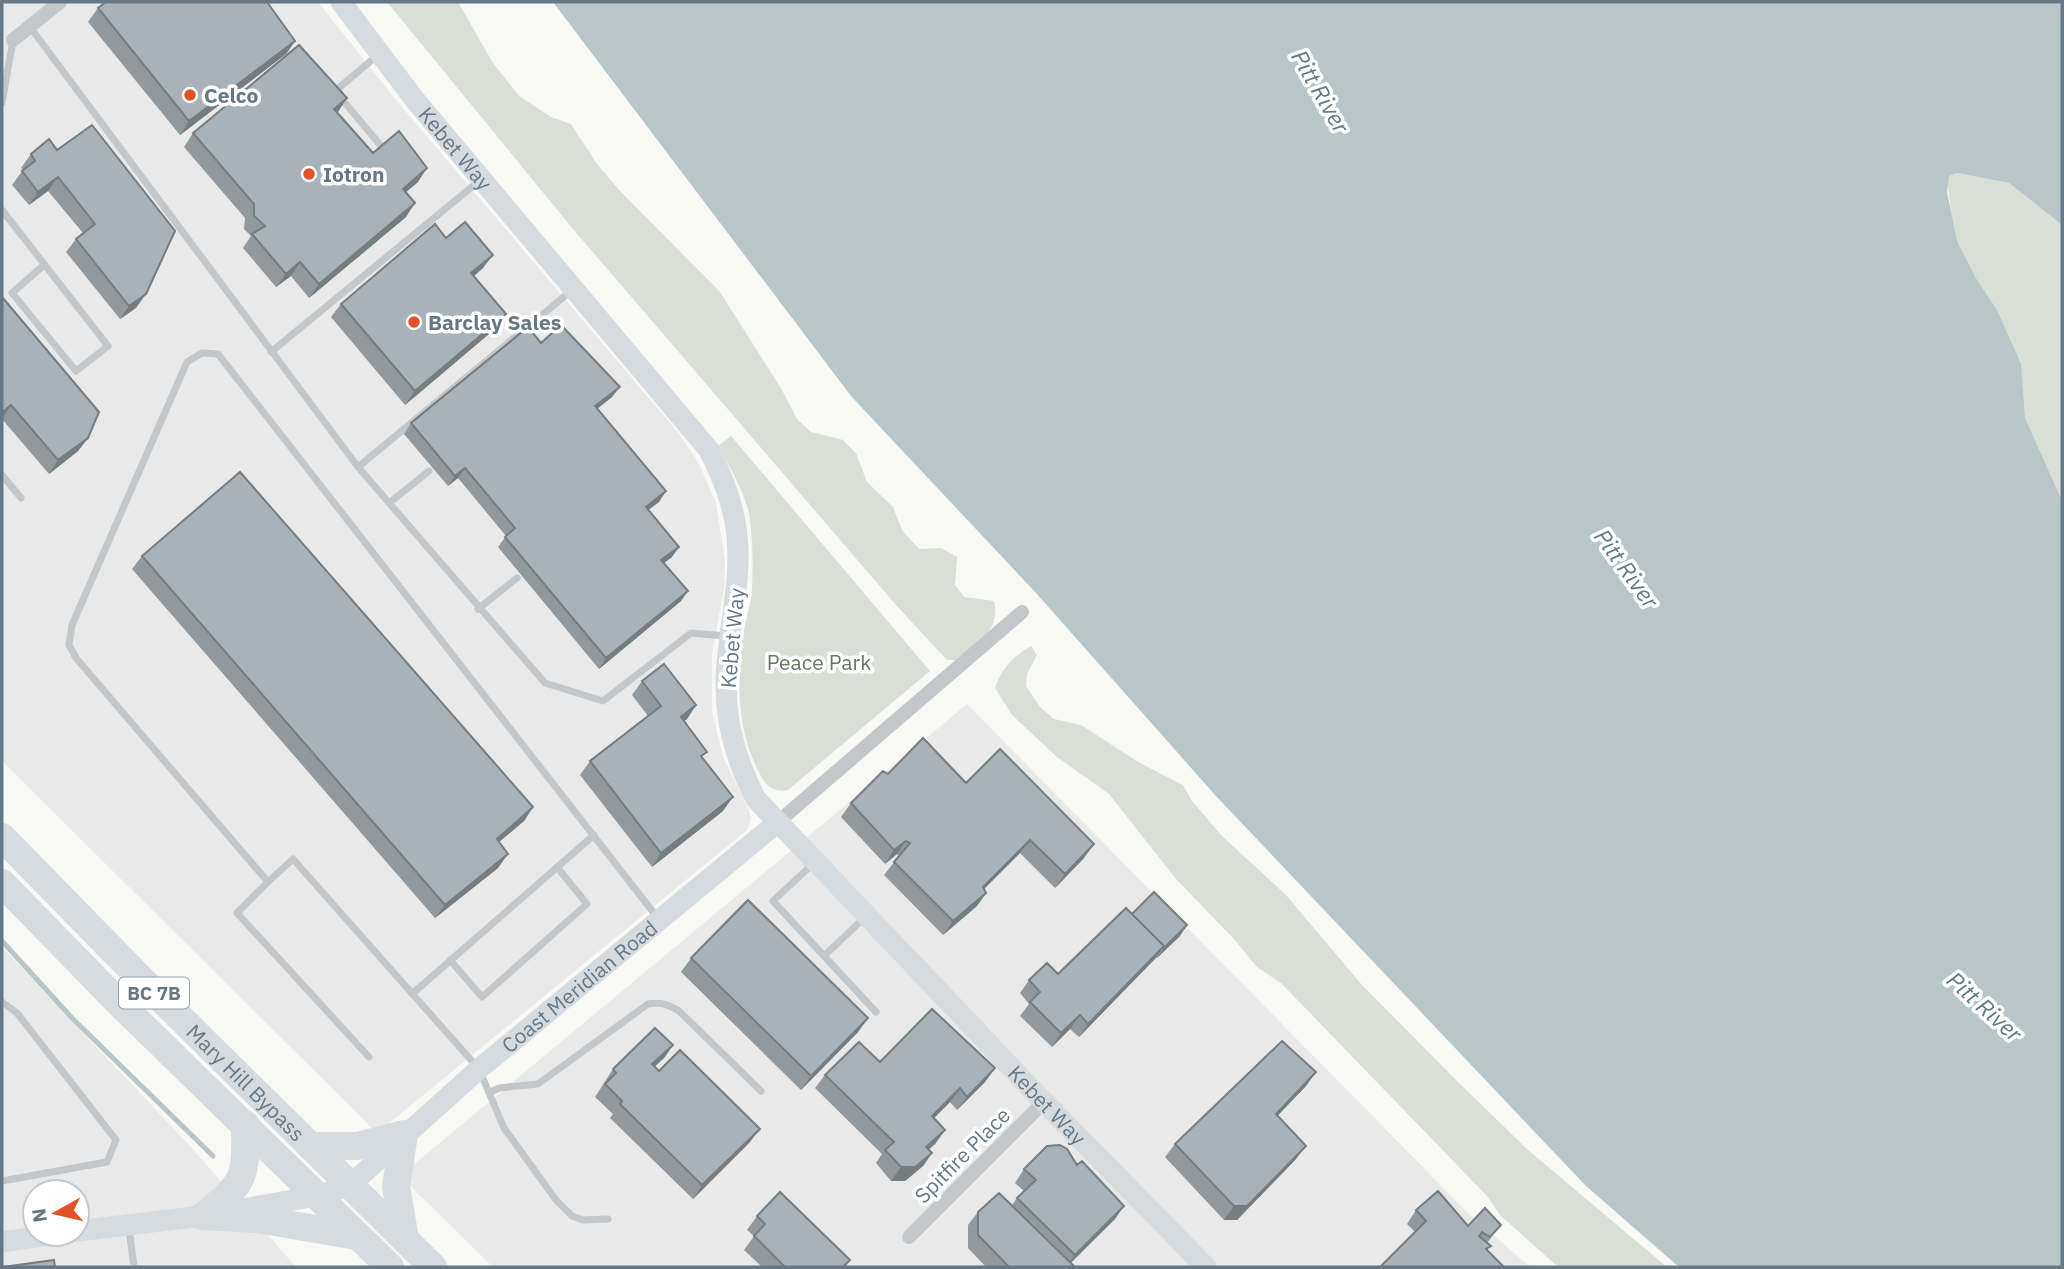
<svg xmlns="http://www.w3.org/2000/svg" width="2064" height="1269" font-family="'IBM Plex Sans',sans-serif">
<rect width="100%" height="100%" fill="#f8f8f5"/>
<path fill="#e8e9e8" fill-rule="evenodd" d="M2,2H318L396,100L676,430L697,460L716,503L725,560L724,588L712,654V712L723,757L749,810L751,819L747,830L377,1133L2,761Z
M967,704L1467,1212L1530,1267H493L400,1176Z
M2,947L192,1148L296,1267H2ZM35,1192H77V1234H35Z"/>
<path fill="#d9dfd6" d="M387,2H458L493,63L519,96L551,117L571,124L597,164L620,191L720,292L782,390L797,419L811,432L843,440L856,453L867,482L893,507L902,530L919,549L941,548L957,557L955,585L964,597L994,601C1001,629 978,643 960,660H947L896,605L573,229Z
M1957,173L2009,183L2062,225V574L1954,234L1947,181L1949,176Z
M731,436L930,671L788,790C768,793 763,781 755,764C737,724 737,679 743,637C745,621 751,605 752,589C753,567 753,542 750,520C747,495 730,468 718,446Z
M1031,646L1037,655L1027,674L1026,686L1040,707L1054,719L1081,725L1138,762L1183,785L1192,801L1222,836L1286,895L1362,985L1460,1084L1528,1150L1667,1267H1558L1500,1215L1487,1196L1281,983L1257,967L1233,938L1176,879L1109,794L1057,757L1012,715L995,688C1003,666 1012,658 1031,646Z"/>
<path fill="#b9c6c9" d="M553,2H2062V225L2009,183L1957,173L1949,176L1947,192L1957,241L1977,280L1997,310L2021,364L2025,418L2062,501V1267H1679L1586,1186L1216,796L1036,593L851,396Z"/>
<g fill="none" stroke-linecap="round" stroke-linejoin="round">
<path stroke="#b9c6c9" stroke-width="5" d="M2,941L72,1018L213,1156"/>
<path stroke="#c3c7ca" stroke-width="7" d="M30,27L358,467
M379,54L335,91L382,147
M2,103L13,40
M2,210L108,346L76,371L12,293L44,265
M571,291L358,467L545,683L603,701L691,633L726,636
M271,352L479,181
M2,475L21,498
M389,503L429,471
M478,609L517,578
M815,862L773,901L876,1012
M268,882L237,913L369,1057
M824,956L864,918
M450,960L482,997L587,904L557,867
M412,994L594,835
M2,1002L17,1013L116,1140L107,1162L2,1181
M489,1093L499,1088L538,1084L648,1004C661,1002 667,1004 679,1011L761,1091
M608,1219L583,1220L572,1216L556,1200L504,1128L479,1069L293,859L268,882L76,658L69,645L72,625L187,362L202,353L218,354L657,917
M129,1229L134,1267"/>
<path stroke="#c3c7ca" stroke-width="14" d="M13,40L60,2
M778,822L1022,612
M909,1237L1044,1102"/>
<g stroke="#d6dbdf" stroke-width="21">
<path id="s1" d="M341,2L415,100L709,450C723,478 734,505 737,536C742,585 727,632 726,680C725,721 737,763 756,799L1044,1102L1206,1267"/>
<path id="s2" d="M77,1231L203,1216L316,1196L349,1186L479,1069L778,822"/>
<path d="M2,1242L55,1234"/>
</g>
<g stroke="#d6dbdf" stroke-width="28">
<path id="s3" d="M2,837L140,978L433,1267"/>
<path d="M2,883L118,1002L390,1267"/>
<path d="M310,1146H357L404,1134L396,1187L405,1239"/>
<path d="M203,1216L257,1219L357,1236"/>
<path d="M203,1216C246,1181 246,1179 245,1124"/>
</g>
</g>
<path fill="#91999e" d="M98,8L295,41L286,54L180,135L88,22Z
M337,112L373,153L418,182L406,192V217L309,298L291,276L276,287L243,248L251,236L244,229L245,218L184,147L193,133Z
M92,125L136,308L120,319L66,252L76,239L83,233L48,191L29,205L12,185L23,170L21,168L31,154L57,150Z
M446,238L483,268L474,276L496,328L405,405L331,317L341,304Z
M2,297L88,438L78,451L49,474L2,419Z
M541,343L612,397L597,409L659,502L648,510L672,557L663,563L681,601L599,669L498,547L506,536L458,478L448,486L404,434L411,423Z
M142,556L533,807L524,821L499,842L498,868L435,918L132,569Z
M642,681L696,705L687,719L684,721L703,758L723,811L652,867L580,775L590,761L648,716L632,695Z
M888,774L966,783L1084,858L1055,888L1020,853L984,889L986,893L977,906L943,935L884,875L899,856L897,854L885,864L841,817L851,803Z
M1132,914L1180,936L1157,958L1156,957L1079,1037L1070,1029L1052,1047L1020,1016L1029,1004L1020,993L1029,980L1058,974Z
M691,958L868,1018L858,1032L801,1090L681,972Z
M673,1045L664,1058L654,1067L750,1142L693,1199L610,1118L613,1114L595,1097L613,1069Z
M880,1062L995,1068L985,1082L957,1110L950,1102L934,1118L945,1130L935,1144L929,1149L932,1153L923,1166L905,1181H891L876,1163L882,1154L815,1088L825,1075Z
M1306,1086L1277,1116L1296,1159L1237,1220H1224L1165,1157L1175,1144Z
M1077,1165L1115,1219L1071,1263L1075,1267H986L968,1248V1225L978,1212L1012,1205L1017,1198L1024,1191L1015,1183L1024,1169Z
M1485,1208L1491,1238L1487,1243L1488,1250L1415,1232L1407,1224L1416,1210L1468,1226Z
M757,1216L845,1267H762L744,1250L754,1236L747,1230Z"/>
<path fill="#767d81" d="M295,41L286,54L180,135L189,121Z
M347,98L338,112L325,122L334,109Z
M427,168L418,182L393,203L403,189Z
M58,177L48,191L29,205L38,192Z
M415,203L406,217L309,298L319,284Z
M493,255L483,268L462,286L471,273Z
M300,262L291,276L276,287L286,274Z
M146,294L136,308L120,319L129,306Z
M506,314L496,328L405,405L415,391Z
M620,387L612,397L587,417L595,406Z
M11,405L2,419V413Z
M88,438L78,451L49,474L58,460Z
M465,468L458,478L448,486L455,476Z
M666,491L659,502L639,517L646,507Z
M679,547L672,557L654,571L661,560Z
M688,591L681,601L599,669L606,658Z
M696,705L687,719L671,731L681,717Z
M733,797L723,811L652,867L661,853Z
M533,807L524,821L487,852L497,839Z
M1030,840L1020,853L973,900L983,887Z
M906,841L897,854L885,864L894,850Z
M1094,844L1084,858L1055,888L1065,874Z
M508,854L498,868L435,918L445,905Z
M986,893L977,906L943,935L953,921Z
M1187,925L1180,936L1157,958L1164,948Z
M1164,946L1155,959L1079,1037L1088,1024Z
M1080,1015L1070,1029L1052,1047L1061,1033Z
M868,1018L858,1032L801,1090L811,1076Z
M673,1045L664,1058L642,1078L652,1064Z
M995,1068L985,1082L957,1110L967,1097Z
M1316,1072L1306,1086L1266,1128L1276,1114Z
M960,1088L950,1102L922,1130L932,1116Z
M760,1129L750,1142L693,1199L702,1185Z
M945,1130L935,1144L917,1160L926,1147Z
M1306,1146L1296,1159L1237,1220H1224L1234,1206Z
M932,1153L923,1166L905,1181H891L901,1167Z
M1124,1206L1115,1219L1066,1267L1075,1255Z"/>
<path fill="#a9b2b8" stroke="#767d81" stroke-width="2" d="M106,2H267L295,41L189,121L98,8Z
M299,45L347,98L334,109L373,153L399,131L427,168L403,189L415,203L319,284L300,262L286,274L252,234L265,226L254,216V204L193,133Z
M92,125L175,231L146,294L129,306L76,239L95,224L58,177L38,192L22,171L35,161L31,154L49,139L57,150Z
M465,222L493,255L471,273L506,314L415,391L341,304L435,224L446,238Z
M2,297L99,412L88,438L58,460L11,405L2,413Z
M561,325L620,387L595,406L666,491L646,507L679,547L661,560L688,591L606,658L505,537L515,528L465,468L455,476L411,423L528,327L541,343Z
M240,472L533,807L497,839L508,854L445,905L142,556Z
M664,664L696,705L681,717L707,752L701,756L733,797L661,853L590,761L661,706L642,681Z
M923,738L966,783L1000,749L1094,844L1065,874L1030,840L983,887L986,893L953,921L894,862L910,843L906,841L894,850L851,803L883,771L888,774Z
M1154,892L1187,925L1164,948L1163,947L1164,946L1132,914Z
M748,900L868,1018L811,1076L691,958Z
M1126,908L1164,946L1088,1024L1080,1015L1061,1033L1030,1002L1040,992L1029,980L1047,963L1058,974Z
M932,1009L995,1068L967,1097L960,1088L932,1116L945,1130L926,1147L932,1153L915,1167H901L885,1150L894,1142L825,1075L859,1042L880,1062Z
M655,1028L673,1045L652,1064L659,1071L680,1050L760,1129L702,1185L620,1104L622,1101L605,1084L616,1073L613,1069Z
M1282,1041L1316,1072L1276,1114L1306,1146L1247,1206H1234L1175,1144Z
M1060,1145L1067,1149L1077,1165L1082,1161L1124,1206L1075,1255L1017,1198L1036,1180L1024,1169L1047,1146Z
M1438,1191L1468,1226L1485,1208L1501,1225L1490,1237L1482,1232L1479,1236L1491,1246L1486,1249L1504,1267H1380L1426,1221L1416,1210Z
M780,1192L850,1260L843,1267H785L754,1236L765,1224L757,1216Z
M999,1193L1075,1267H1009L978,1235V1212Z
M54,1260L55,1267H3Z"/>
<g fill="#e35129" stroke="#fff" stroke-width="2.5">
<circle cx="190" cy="95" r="7"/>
<circle cx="309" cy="174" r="7"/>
<circle cx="414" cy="322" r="7"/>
</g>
<g text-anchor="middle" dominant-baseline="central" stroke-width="7" stroke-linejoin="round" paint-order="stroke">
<rect fill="#fff" stroke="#94a0aa" stroke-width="2" x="119" y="977.5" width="70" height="31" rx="5"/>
<g font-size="19" font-weight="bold" fill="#667886">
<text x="154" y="993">BC 7B</text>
</g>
<g font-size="21" font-weight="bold" fill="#667886" stroke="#fff" text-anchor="start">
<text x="204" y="95">Celco</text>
<text x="323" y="174">Iotron</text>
<text x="428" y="322">Barclay Sales</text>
</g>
<g font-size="21" fill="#667886" stroke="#fff">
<text stroke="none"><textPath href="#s1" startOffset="186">Kebet Way</textPath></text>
<text transform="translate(732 638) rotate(-85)">Kebet Way</text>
<text stroke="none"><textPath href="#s2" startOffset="581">Coast Meridian Road</textPath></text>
<text stroke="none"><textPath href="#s3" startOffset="346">Mary Hill Bypass</textPath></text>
<text stroke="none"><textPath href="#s1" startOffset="1362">Kebet Way</textPath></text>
<text transform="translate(962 1155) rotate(-45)">Spitfire Place</text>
</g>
<g font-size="21" fill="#667861" stroke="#fff">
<text x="819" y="662">Peace Park</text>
</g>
<g font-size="23" font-style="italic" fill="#637a82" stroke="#fff">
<text transform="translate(1321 91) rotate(60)">Pitt River</text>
<text transform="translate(1627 568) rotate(54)">Pitt River</text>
<text transform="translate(1985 1006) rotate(42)">Pitt River</text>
</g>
</g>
<rect width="2064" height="1269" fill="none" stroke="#667886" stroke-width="7"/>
<g transform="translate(56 1213) rotate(262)"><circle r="33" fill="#ffffff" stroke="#c2c9cf" stroke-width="2"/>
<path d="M0-5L12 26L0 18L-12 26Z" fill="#e35129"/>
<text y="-10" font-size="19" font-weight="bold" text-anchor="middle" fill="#667886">N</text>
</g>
</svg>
